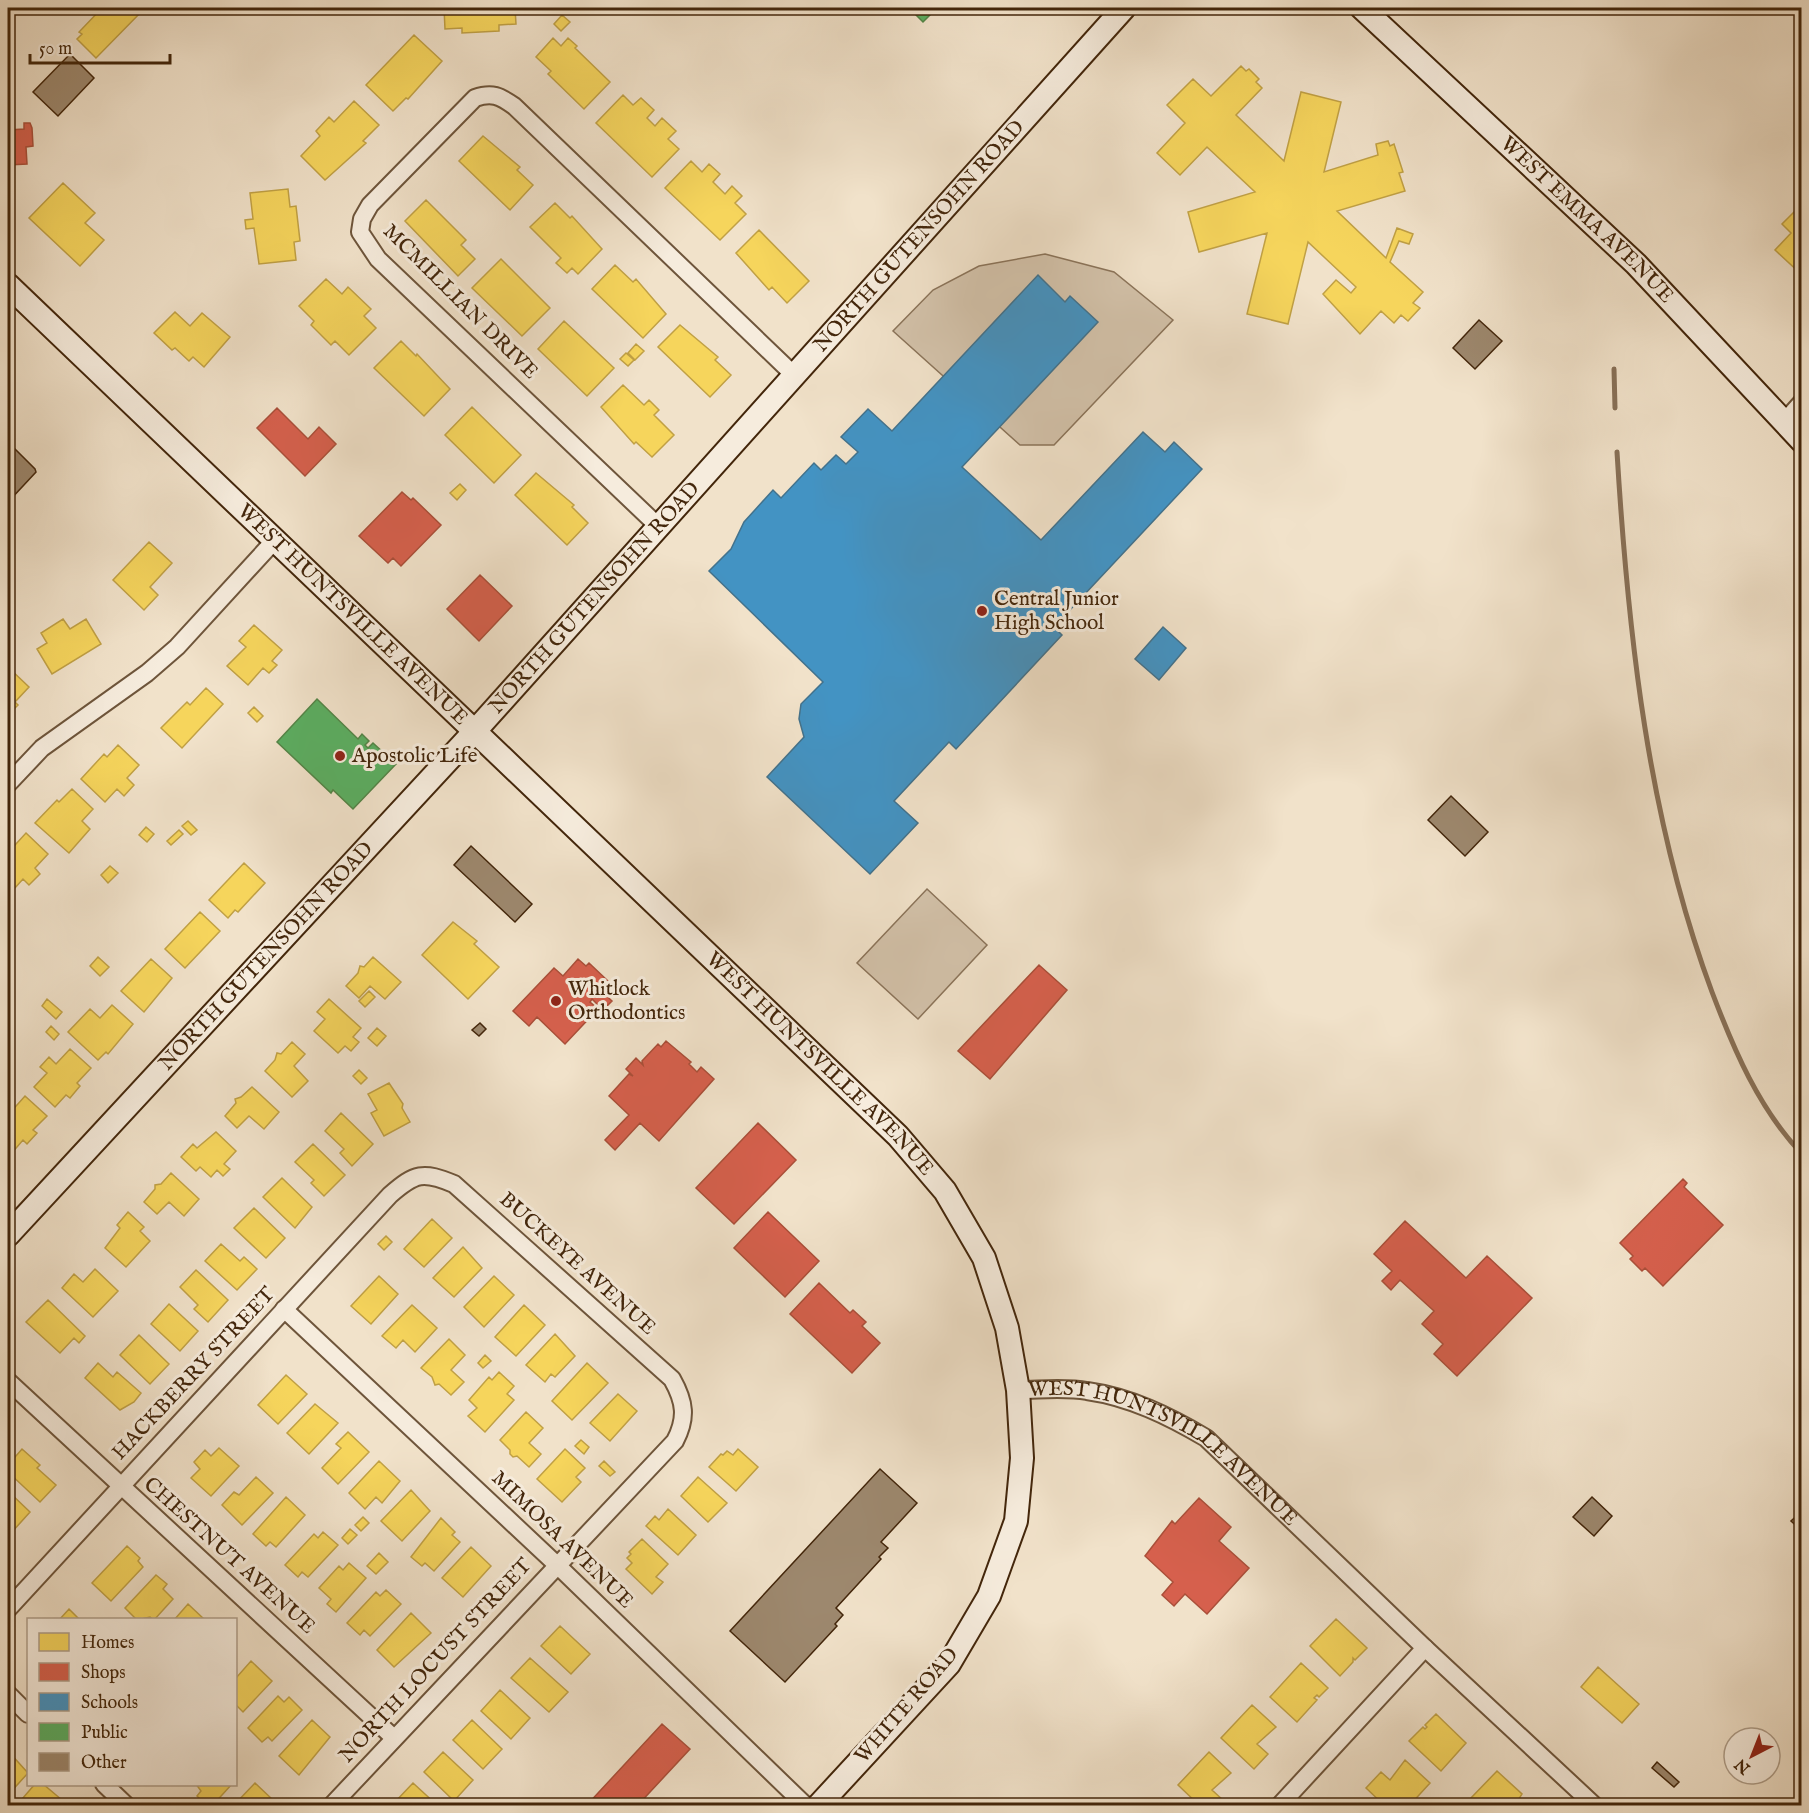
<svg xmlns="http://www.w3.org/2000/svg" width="1809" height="1813" font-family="'IM FELL English',serif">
<rect width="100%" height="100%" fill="#f1e2ca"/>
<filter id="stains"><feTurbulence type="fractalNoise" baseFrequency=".00333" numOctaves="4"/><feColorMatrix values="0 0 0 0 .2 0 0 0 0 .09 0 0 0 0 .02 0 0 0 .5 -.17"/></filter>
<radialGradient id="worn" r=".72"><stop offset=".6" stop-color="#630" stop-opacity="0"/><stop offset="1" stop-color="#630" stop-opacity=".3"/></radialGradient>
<path fill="#d3c2aa" stroke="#8b745a" stroke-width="1.5" d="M1045,254L1114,272L1173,320L1054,445H1020L893,331L933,290L979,266Z
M927,889L987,945L918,1019L857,963Z"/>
<path fill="#f6d55c" stroke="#c0a044" stroke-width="1.5" d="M102,8H145L96,58L77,39L82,34L79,32Z
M444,8H515L516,24L499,25V31L462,33V28L445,29Z
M562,15L570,22L561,31L554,24Z
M414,35L442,61L408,99L406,98L393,111L366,85Z
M553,38L561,46L568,38L577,46L575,48L610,82L584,109L548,74L551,71L536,57Z
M1241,66L1246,71L1249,69L1259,79L1256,82L1262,88L1236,115L1284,161L1301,92L1341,102L1324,172L1378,155L1376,144L1388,141L1390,146L1394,144L1403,172L1399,173L1405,191L1337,211L1386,258L1397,228L1413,234L1409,244L1399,241L1390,262L1423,292L1413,303L1420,308L1408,321L1401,315L1394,323L1381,311L1360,334L1323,294L1336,280L1351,293L1356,287L1308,242L1288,324L1247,314L1267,233L1199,252L1188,212L1255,192L1207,147L1180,175L1157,153L1185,123L1167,105L1193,79L1211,96Z
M623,95L633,105L641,98L654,110L647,118L655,126L662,118L676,131L668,139L679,149L652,177L596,123Z
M354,101L379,125L363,141L366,143L325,180L301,156L320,136L316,131L329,117L334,122Z
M483,136L520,167L517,170L533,185L510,210L459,161Z
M691,161L702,172L709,164L720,174L713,182L725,194L732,186L742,196L735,203L746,214L720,240L665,188Z
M63,183L95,213L85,223L104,240L80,266L29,218Z
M288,189L290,207L296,206L300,241L294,242L296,260L259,264L254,228L246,229L245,220L253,219L250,193Z
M426,200L466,240L461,245L475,259L458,276L405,221Z
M555,203L570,218L572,216L602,249L578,274L572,268L567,273L556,263L561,258L530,227Z
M1795,211L1802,217V275L1775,250L1791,233L1782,224Z
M759,230L809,281L787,303L772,287L769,290L736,253Z
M501,259L550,308L522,336L472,288Z
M615,265L633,282L636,279L666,314L643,338L592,289Z
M326,279L342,294L348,287L371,309L364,316L376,328L349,355L335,341L331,345L311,325L314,321L299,306Z
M175,312L190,326L202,313L230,337L204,367L193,357L189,361L175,348L172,350L154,333Z
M564,321L614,368L587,396L538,349Z
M680,325L718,357L715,360L731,375L710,397L658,347Z
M401,341L416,356L417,354L450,389L424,416L374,368Z
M636,344L644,351L635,360L628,353Z
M626,353L634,360L628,366L620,359Z
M623,385L644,405L649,400L659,410L654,415L674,435L652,457L636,442L634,444L601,407Z
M472,407L521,455L494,483L445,435Z
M536,473L574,505L572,507L588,523L567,545L515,495Z
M460,484L466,490L457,500L450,493Z
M149,542L172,563L150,587L158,595L144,610L113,580Z
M63,619L70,629L86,619L101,644L52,674L37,649L47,643L41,633Z
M254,625L282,650L272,661L277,665L269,673L263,668L248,685L227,666L246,647L239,641Z
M8,667L29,687L15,702L18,705L8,715Z
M206,688L223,704L182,748L161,728L187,702L190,705Z
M254,707L263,716L257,722L248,713Z
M118,745L139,765L127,778L134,785L124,796L117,789L105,802L81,779L104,754L107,757Z
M72,789L93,809L82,821L90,829L69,853L35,823L57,800L59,802Z
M188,821L197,830L191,835L182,826Z
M146,827L154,834L147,842L139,835Z
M179,830L183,834L171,845L167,841Z
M26,833L48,854L35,868L40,874L29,885L23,879L13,890L8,884V848L12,843L15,845Z
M244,863L265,883L238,912L235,910L228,918L209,900Z
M110,866L118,873L108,883L101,875Z
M200,912L220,931L185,968L165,949Z
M453,922L477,941L474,944L499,967L468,999L422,955Z
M98,957L109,967L100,976L90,966Z
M373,957L401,982L385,999L370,986L359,998L346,986L358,973L360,966L364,967Z
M151,959L172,978L144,1012L121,991Z
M369,991L375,997L365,1007L359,1001Z
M47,999L62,1012L56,1019L42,1006Z
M329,999L361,1028L353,1037L359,1042L351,1051L345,1046L338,1053L314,1031L325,1019L317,1012Z
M112,1005L133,1024L108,1054L106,1052L98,1060L68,1032L90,1009L100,1018Z
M51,1026L59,1034L54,1040L46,1032Z
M377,1028L386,1036L377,1046L368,1038Z
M292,1042L305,1054L294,1066L308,1081L292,1097L265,1071L275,1060L277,1053L281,1054Z
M70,1049L91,1068L77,1083L80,1086L70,1098L66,1095L55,1107L34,1087L47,1073L40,1067L49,1057L56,1064Z
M359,1070L367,1078L361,1084L353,1076Z
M389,1083L403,1104L402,1108L410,1122L384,1136L371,1113L377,1110L368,1094Z
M252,1087L279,1112L264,1129L249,1116L237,1128L225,1116L236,1103L235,1099L241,1097Z
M25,1096L47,1116L33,1130L37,1133L27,1144L23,1140L11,1154L8,1151V1115Z
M341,1113L373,1144L352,1166L340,1153L344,1149L325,1131Z
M216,1132L236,1151L224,1164L230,1169L223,1176L217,1170L211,1177L200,1167L196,1171L181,1157L193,1144L197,1148Z
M313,1144L345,1175L324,1196L311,1183L314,1180L295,1162Z
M171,1173L199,1199L184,1216L169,1202L157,1214L144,1202L155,1189V1185L161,1184Z
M282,1178L312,1207L295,1228L263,1197Z
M254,1208L285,1238L266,1258L234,1228Z
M128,1212L144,1227L140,1231L150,1241L126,1267L105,1248L120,1228L117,1225Z
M432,1219L452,1238L424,1267L404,1249Z
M386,1236L392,1242L384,1250L378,1244Z
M221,1244L240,1261L244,1257L257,1269L237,1290L205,1261Z
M463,1247L482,1268L454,1297L433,1278Z
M95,1269L118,1291L93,1317L62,1288L74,1274L83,1282Z
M196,1270L228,1300L208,1322L194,1309L198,1305L180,1287Z
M379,1276L398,1294L371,1324L351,1306Z
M494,1276L514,1295L484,1327L464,1307Z
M48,1300L85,1336L79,1343L74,1338L60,1353L26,1322Z
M169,1304L198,1331L180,1351L151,1324Z
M412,1305L437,1328L415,1352L403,1340L396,1348L382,1336Z
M524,1305L545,1325L516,1356L495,1337Z
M555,1334L575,1356L555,1377L551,1374L545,1382L526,1365Z
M139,1335L169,1364L150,1384L120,1355Z
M449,1339L465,1355L451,1370L464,1382L451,1395L439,1384L435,1385L432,1377L421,1368Z
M485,1355L491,1361L483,1368L478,1363Z
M98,1363L113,1377L117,1372L141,1393L134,1402L120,1410L85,1378Z
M587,1363L608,1383L572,1420L552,1401Z
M499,1372L514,1386L507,1394L514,1400L485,1432L468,1416L477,1408L469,1400L489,1377L492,1380Z
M286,1375L307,1394L278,1424L258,1405Z
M618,1394L637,1411L610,1441L590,1423Z
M315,1404L338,1423L309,1454L287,1433Z
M526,1412L543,1428L529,1443L541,1454L529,1467L517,1456L513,1457L510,1454V1450L500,1440Z
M348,1432L369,1452L338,1484L322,1468L341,1448L336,1444Z
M581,1440L589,1447L584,1454L575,1446Z
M219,1448L239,1466L211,1496L191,1478L200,1469L194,1462L205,1450L211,1456Z
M22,1449L40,1465L37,1468L56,1485L40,1502L8,1472V1465Z
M565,1449L585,1468L576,1477L581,1482L562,1502L537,1479Z
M738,1449L758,1467L736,1491L709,1467L721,1454L723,1455L727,1451L733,1455Z
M379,1461L400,1481L382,1503L376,1497L365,1509L349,1493Z
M604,1461L615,1472L610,1476L599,1466Z
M256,1477L273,1493L242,1525L222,1505L234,1492L239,1495Z
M698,1477L727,1503L708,1522L681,1496Z
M411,1490L430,1511L402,1541L381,1521Z
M8,1491L30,1512L12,1532L8,1528Z
M286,1497L305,1515L276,1547L270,1542L266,1546L253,1534Z
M668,1509L696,1535L678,1555L646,1526L655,1516L659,1520Z
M363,1517L369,1523L361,1531L355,1525Z
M441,1518L455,1532L452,1535L460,1542L434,1571L425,1563L422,1566L411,1557Z
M350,1529L357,1535L348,1544L342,1538Z
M323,1532L338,1545L308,1577L302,1572L298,1577L285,1565L314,1534L318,1538Z
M642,1539L668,1564L656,1577L663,1582L652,1594L626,1569L632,1563L627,1558L631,1554L629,1552Z
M127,1546L140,1558L138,1561L143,1567L111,1601L92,1583Z
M471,1547L491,1566L463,1597L442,1578Z
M379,1553L388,1562L376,1574L367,1566Z
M349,1563L366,1578L336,1612L327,1604L331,1599L319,1588L339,1566L343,1570Z
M156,1575L167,1584L163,1589L173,1599L154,1620L150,1617L137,1620L125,1608Z
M386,1590L401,1604L370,1636L364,1630L360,1635L347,1623L376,1592L380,1596Z
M188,1604L205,1620H174Z
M69,1609L80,1620H59Z
M411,1613L431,1633L394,1667L377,1650Z
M1336,1619L1367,1648L1355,1660L1353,1658V1662L1340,1676L1310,1646Z
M560,1626L590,1654L571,1674L541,1646Z
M530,1658L568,1692L549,1712L511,1678Z
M251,1661L272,1681L243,1712L236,1705V1678Z
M1301,1663L1328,1688L1319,1697L1317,1695L1314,1698L1317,1700L1297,1722L1270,1697Z
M1598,1667L1639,1704L1622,1723L1581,1687Z
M500,1690L530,1718L511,1739L481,1711Z
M278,1696L284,1702L289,1697L302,1710L272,1741L268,1737L262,1742L248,1728Z
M1252,1705L1276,1727L1257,1744L1268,1754L1254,1769L1221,1738Z
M1436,1714L1466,1743L1441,1771L1409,1741L1423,1727L1425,1729L1427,1727L1425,1725Z
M312,1720L330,1737L299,1775L279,1756Z
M472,1720L502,1749L483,1769L453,1740Z
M9,1752L28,1773L8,1795V1753Z
M443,1752L473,1780L454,1801L424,1772Z
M1209,1752L1231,1773L1212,1790L1224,1801L1220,1806H1200L1178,1785Z
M1405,1760L1430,1783L1409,1806H1385L1366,1788L1381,1772L1390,1780Z
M1497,1771L1522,1794L1517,1802L1514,1806H1475L1469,1800Z
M255,1783L273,1800L268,1806H233Z
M413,1783L438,1806H397L394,1803Z
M35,1784H43L62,1800L57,1806H16Z
M196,1784H232L212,1806H207L197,1796L201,1791Z"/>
<path fill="#d6604d" stroke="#aa4f39" stroke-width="1.5" d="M24,123H30L32,128L33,146L26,147L27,164L8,165V130L24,129Z
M277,408L308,439L319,427L336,444L305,476L257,428Z
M402,492L411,500L413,498L441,525L401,566L393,558L388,563L359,536Z
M480,575L512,606L479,641L447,609Z
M578,959L586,966L589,963L608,981L600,990L612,1001L603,1010L592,999L590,1002L598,1009L565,1044L537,1017L529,1026L513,1011L554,968L563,976Z
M1039,965L1067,990L990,1079L958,1051Z
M666,1041L691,1062L689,1064L697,1072L701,1067L714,1079L659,1141L640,1123L615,1150L605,1140L629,1115L609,1096L629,1074L633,1076L626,1069L636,1058L643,1065L642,1061L658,1044L661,1047Z
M758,1123L796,1160L734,1224L696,1188Z
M1683,1179L1687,1183L1684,1187L1723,1225L1663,1286L1645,1268L1642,1271L1630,1259L1633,1256L1620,1243Z
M768,1212L819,1261L785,1297L734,1248Z
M1405,1221L1466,1278L1487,1256L1532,1298L1457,1376L1434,1354L1443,1344L1422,1324L1434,1311L1400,1280L1391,1290L1382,1281L1392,1271L1374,1254Z
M819,1283L850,1313L853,1310L866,1322L862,1326L880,1343L852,1373L790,1314Z
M1199,1498L1231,1527L1219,1541L1249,1568L1207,1614L1185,1594L1174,1606L1162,1595L1173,1582L1145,1556L1172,1521L1175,1524Z
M662,1724L690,1749L637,1806H586Z"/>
<path fill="#4393c3" stroke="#43728c" stroke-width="1.5" d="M1038,275L1065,302L1070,296L1098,322L962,467L1041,540L1143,432L1165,452L1174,442L1202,469L1054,627L1062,635L956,749L949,742L894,801L918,823L870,874L767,777L804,737L799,719L801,704L823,682L709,571L731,549L744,522L773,490L781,498L814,463L821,470L836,455L846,464L858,452L841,437L868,409L892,431Z
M1163,627L1186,648L1159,680L1135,659Z"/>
<path fill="#5aae61" stroke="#538547" stroke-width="1.5" d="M903,8H937L923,22L912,11L909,13Z
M317,699L358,739L362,734L369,741L365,745L368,748L373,743L396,764L353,809L333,790L331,793L277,742Z"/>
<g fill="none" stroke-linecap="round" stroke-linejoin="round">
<path stroke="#887057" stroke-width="5" d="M1614,369L1615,408
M1617,452C1628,634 1648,820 1712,992C1734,1050 1759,1109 1802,1154"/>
</g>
<path fill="#9d886e" stroke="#43260b" stroke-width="1.5" d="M70,54L94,78L58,116L33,92Z
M1479,320L1502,341L1475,369L1453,348Z
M8,442L35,469L36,472L8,502Z
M1451,796L1488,832L1465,856L1428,820Z
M471,846L532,904L515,922L454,865Z
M480,1023L486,1029L479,1036L472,1030Z
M880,1469L917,1503L881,1542L888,1548L879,1557L881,1559L836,1608L843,1615L835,1624L837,1626L785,1682L730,1631Z
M1592,1497L1612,1516L1594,1536L1573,1517Z
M1802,1511V1531L1791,1521Z
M1657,1762L1679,1782L1674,1787L1652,1768Z"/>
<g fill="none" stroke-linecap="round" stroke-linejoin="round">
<g stroke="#6e553b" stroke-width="20">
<g id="street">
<path d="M1784,422L1802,402"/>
<path d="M658,526L378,259L360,232L362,219L370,205L475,98C492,92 500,96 514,106L794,375"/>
<path d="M8,784L42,748L147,673L177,647L275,540"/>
<path d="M284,1309L557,1565L806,1806"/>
<path d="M8,1381L394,1738"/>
<path id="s1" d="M1018,1390C1040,1390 1065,1387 1087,1391C1130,1397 1169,1416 1206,1438L1425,1648L1595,1806"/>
<path d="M8,1609L390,1195C415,1173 423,1171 454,1184L672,1379C685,1402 687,1418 675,1441L331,1806"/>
<path d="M8,1694L28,1714"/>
<path d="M104,1784L127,1806"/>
<path d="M1279,1806L1425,1648"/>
</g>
</g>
<g stroke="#43260b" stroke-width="26">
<g id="secondary">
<path id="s2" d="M1362,8L1636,264L1802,441"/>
<path id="s3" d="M8,285L898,1136L945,1191L984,1258L1007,1328L1018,1390L1022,1458L1016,1521L989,1596L949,1664L818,1806"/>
<path id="s4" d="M8,1235L475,731L1124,8"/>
</g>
</g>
<use href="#street" stroke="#f6ecdd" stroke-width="16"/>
<use href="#secondary" stroke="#f6ecdd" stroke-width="22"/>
</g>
<g fill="#8f2418" stroke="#f6ecdd" stroke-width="2">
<circle cx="982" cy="611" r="6"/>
<circle cx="340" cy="756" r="6"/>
<circle cx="556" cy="1001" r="6"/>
</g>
<g text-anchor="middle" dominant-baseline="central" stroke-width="6" stroke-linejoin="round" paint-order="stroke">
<g font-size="21" fill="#43260b" stroke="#f6ecdd">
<text stroke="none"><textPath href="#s2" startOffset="309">WEST EMMA AVENUE</textPath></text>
<text stroke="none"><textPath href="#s4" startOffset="1352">NORTH GUTENSOHN ROAD</textPath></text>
<text transform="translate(460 302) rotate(45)">MCMILLIAN DRIVE</text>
<text stroke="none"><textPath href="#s4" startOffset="866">NORTH GUTENSOHN ROAD</textPath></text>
<text stroke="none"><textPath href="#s3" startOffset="477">WEST HUNTSVILLE AVENUE</textPath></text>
<text stroke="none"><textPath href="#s4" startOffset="380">NORTH GUTENSOHN ROAD</textPath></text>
<text stroke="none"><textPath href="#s3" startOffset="1125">WEST HUNTSVILLE AVENUE</textPath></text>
<text transform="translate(577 1264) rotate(42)">BUCKEYE AVENUE</text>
<text transform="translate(194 1374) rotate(-47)">HACKBERRY STREET</text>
<text stroke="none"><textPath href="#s1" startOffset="165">WEST HUNTSVILLE AVENUE</textPath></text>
<text transform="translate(562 1540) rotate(44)">MIMOSA AVENUE</text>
<text transform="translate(229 1556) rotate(42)">CHESTNUT AVENUE</text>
<text transform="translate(436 1661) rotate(-47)">NORTH LOCUST STREET</text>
<text transform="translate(907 1706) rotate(-49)">WHITE ROAD</text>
</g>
<g font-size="21" fill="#43260b" stroke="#f6ecdd" text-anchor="start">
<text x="994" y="599">Central Junior<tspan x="994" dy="24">High School</tspan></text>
<text x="352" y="756">Apostolic Life</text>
<text x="568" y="989">Whitlock<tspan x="568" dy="24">Orthodontics</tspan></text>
</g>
</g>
<rect width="1809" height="1813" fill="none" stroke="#f1e2ca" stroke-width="30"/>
<rect x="9" y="9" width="1791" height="1795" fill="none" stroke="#43260b" stroke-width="3"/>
<rect x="15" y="15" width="1779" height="1783" fill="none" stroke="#43260b" stroke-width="1.5"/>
<rect x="27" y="1618" width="210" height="168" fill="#f6ecdd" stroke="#ae9d89" stroke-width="1.5"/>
<rect x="39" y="1633" width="30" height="18" fill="#f6d55c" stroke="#ae9d89" stroke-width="1.5"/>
<text x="81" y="1648" font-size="18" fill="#43260b">Homes</text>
<rect x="39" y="1663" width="30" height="18" fill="#d6604d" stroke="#ae9d89" stroke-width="1.5"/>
<text x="81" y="1678" font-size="18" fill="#43260b">Shops</text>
<rect x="39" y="1693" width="30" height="18" fill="#4393c3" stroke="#ae9d89" stroke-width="1.5"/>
<text x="81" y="1708" font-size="18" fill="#43260b">Schools</text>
<rect x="39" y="1723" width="30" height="18" fill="#5aae61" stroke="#ae9d89" stroke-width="1.5"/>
<text x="81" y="1738" font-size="18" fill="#43260b">Public</text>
<rect x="39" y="1753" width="30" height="18" fill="#9d886e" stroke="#ae9d89" stroke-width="1.5"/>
<text x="81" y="1768" font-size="18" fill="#43260b">Other</text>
<g transform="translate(1752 1756) rotate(222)"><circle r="28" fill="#f6ecdd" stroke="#ae9d89" stroke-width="1.5"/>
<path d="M0-4.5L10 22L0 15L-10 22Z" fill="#8f2418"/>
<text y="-9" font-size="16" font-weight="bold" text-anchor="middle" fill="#43260b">N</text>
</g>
<path d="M30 54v9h140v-9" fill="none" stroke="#43260b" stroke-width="3"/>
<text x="39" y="54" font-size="18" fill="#43260b" stroke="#f6ecdd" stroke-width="4.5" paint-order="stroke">50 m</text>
<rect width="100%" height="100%" filter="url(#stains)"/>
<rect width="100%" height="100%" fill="url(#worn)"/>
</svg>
